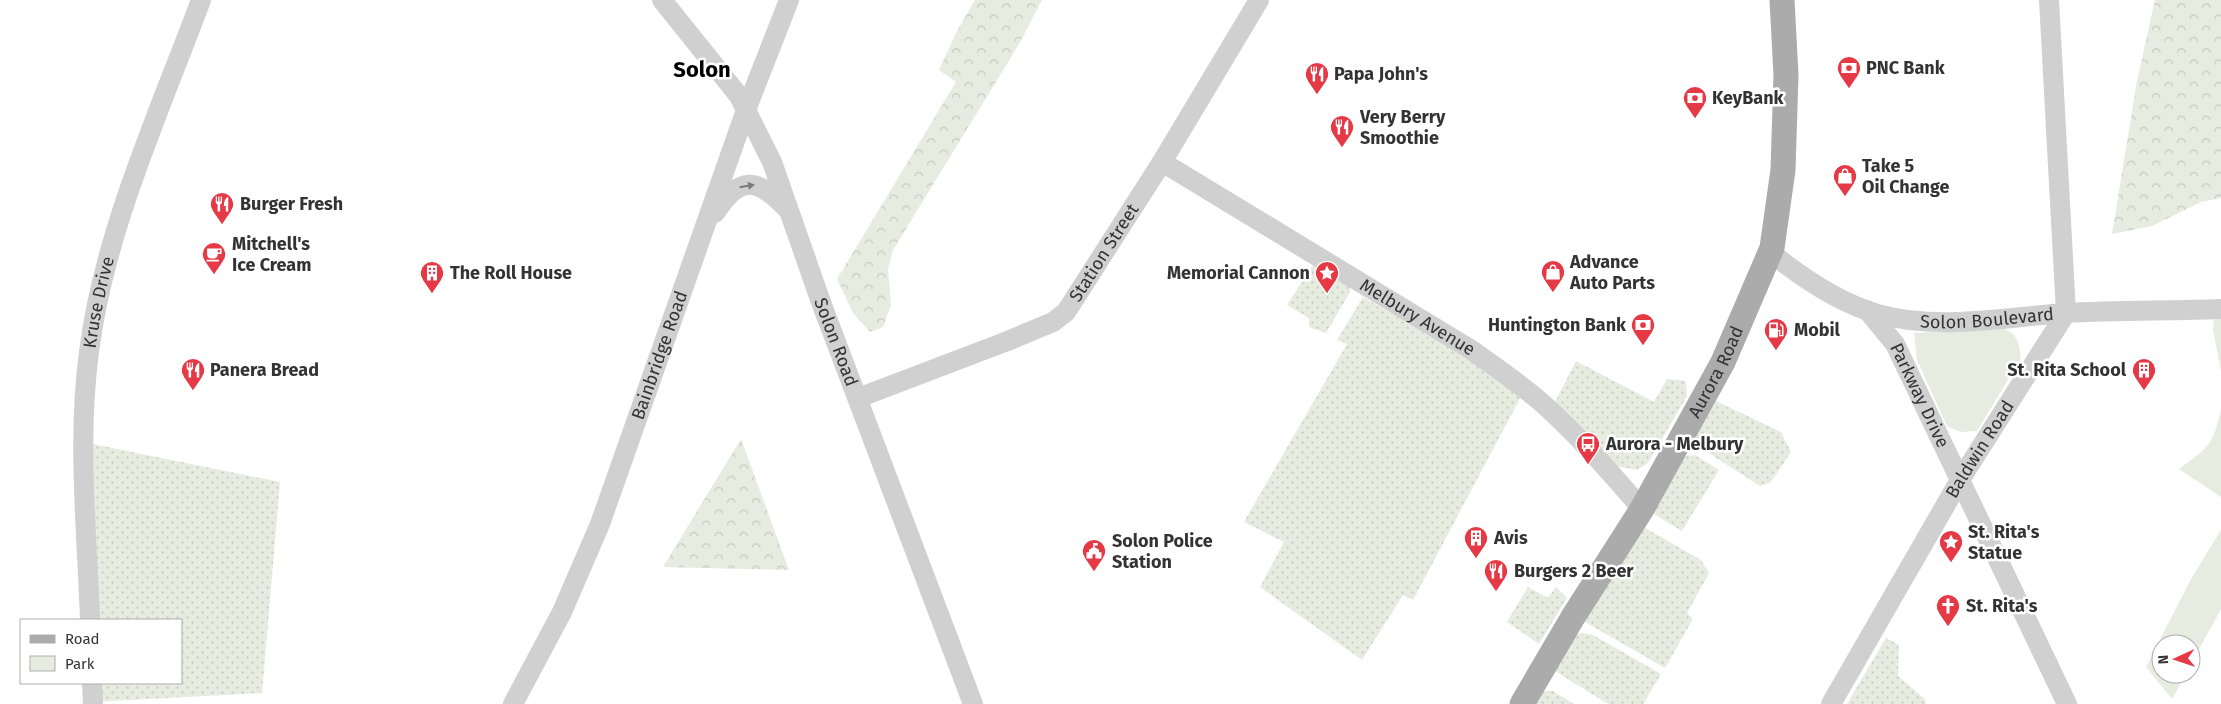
<svg xmlns="http://www.w3.org/2000/svg" width="2221" height="704" font-family="'Fira Sans',sans-serif">
<defs>
<pattern id="grass-dots" width="8" height="8" patternUnits="userSpaceOnUse" patternTransform="scale(1.25)"><rect width="8" height="8" fill="#e6ecdf"/><path d="M2 2h.1M6 6h.1" fill="none" stroke="#c6cbc0" stroke-width="1.8" stroke-linecap="round"/></pattern>
<pattern id="forest-crowns" width="20" height="18" patternUnits="userSpaceOnUse" patternTransform="scale(1.25)"><rect width="20" height="18" fill="#e6ecdf"/><path d="M2 6a3 3 0 1 1 6 0M12 15a3 3 0 1 1 6 0" fill="none" stroke="#c6cbc0"/></pattern>
</defs>
<rect width="100%" height="100%" fill="#fff"/>
<path fill="url(#grass-dots)" d="M1313,265L1350,285V292L1326,333L1309,327V318L1287,305Z
M1363,297L1525,389L1413,600L1403,595L1362,660L1260,587L1284,542L1244,522L1347,344L1337,340Z
M1576,361L1654,402L1667,379L1686,381L1687,396L1648,463L1637,470L1617,466L1555,402Z
M1716,401L1781,432L1791,452L1770,483L1760,486L1690,441Z
M83,442L280,482L262,693L93,702L92,683H181V620H90Z
M1695,455L1719,470L1682,531L1649,511L1683,456Z
M1640,525L1701,560L1709,573L1687,613L1693,619L1665,668L1585,622Z
M1528,587L1548,598L1556,587L1567,598L1539,644L1507,622Z
M1582,633L1593,635L1661,674L1643,704H1608L1555,671L1574,636Z
M1886,638L1899,645L1898,676L1925,699L1926,704H1847Z
M1543,691H1553L1574,704H1535Z"/>
<path fill="url(#forest-crowns)" d="M975,0H1042L1019,44L893,250L888,269L891,305L883,327L870,332L853,313L837,279L956,82L939,70L957,31Z
M2155,0H2221V198L2201,202L2152,226L2112,234L2137,81Z
M741,439L789,570L663,567Z"/>
<path fill="#e6ecdf" d="M2215,309H2221V371L2213,330Z
M2004,329C2018,334 2019,344 2021,358L1977,431L1960,432L1947,426L1917,360L1914,333Z
M2221,409V497L2179,469C2210,446 2212,447 2221,409Z
M2221,530V609L2191,664V644H2161V674H2186L2172,699L2146,667L2191,579Z"/>
<g fill="none" stroke-linecap="round" stroke-linejoin="round">
<g stroke="#d0d0d0" stroke-width="20">
<path id="s1" d="M662,0L739,96L772,162L822,305L973,704"/>
<path id="s2" d="M1162,162L1470,349C1494,366 1519,383 1541,402C1578,435 1610,472 1642,509"/>
<path d="M715,213C740,175 757,177 787,209"/>
<path id="s3" d="M1770,252C1801,277 1839,303 1878,314C1938,331 2005,317 2066,313C2117,310 2169,311 2221,309"/>
<path id="s4" d="M1867,310L1895,344L2067,704"/>
<path id="s5" d="M858,398L1005,342L1053,322L1066,312L1162,162L1259,0"/>
<path id="s6" d="M90,620C87,531 77,441 89,352C104,232 159,113 201,0"/>
<path d="M92,683L93,704"/>
<path id="s7" d="M513,704L562,612L600,524L746,110L789,0"/>
<path id="s8" d="M1831,704L1960,480L2066,313L2049,0"/>
</g>
<path stroke="#ababab" stroke-width="25" id="s9" d="M1522,704L1573,617L1642,509L1723,362L1772,248L1783,170L1786,75L1782,0"/>
</g>
<defs><path id="oneway-solid" d="M-6-.8H1V-3.2L6.5 0L1 3.2V.8H-6Z" transform="scale(1.25)"/></defs>
<use fill="#7a7a7a" href="#oneway-solid" transform="translate(747 186) rotate(-9)"/>
<defs>
<g id="bank-pin" transform="scale(1.25)"><path d="M0 17L-7.5 6A9.5 9.5 0 1 1 7.5 6Z" fill="#e63946" stroke="#fff"/><path d="M-6-4H6V4H-6ZM0-2.3a2.3 2.3 0 1 0 0 4.6a2.3 2.3 0 1 0 0-4.6Z" fill="#fff"/></g>
<g id="restaurant-pin" transform="scale(1.25)"><path d="M0 17L-7.5 6A9.5 9.5 0 1 1 7.5 6Z" fill="#e63946" stroke="#fff"/><path d="M-5-6h1v4h1v-4h1v4h1v-4h1v5L-1.5 .5V6h-2V.5L-5-1ZM5-6V6H3V1.5H1.5Q1.5-4 5-6Z" fill="#fff"/></g>
<g id="shop-pin" transform="scale(1.25)"><path d="M0 17L-7.5 6A9.5 9.5 0 1 1 7.5 6Z" fill="#e63946" stroke="#fff"/><path d="M-5-2.5h2.3a2.7 3.5 0 0 1 5.4 0H5L5.5 6h-11ZM-1.5-2.5h3a1.5 2.3 0 0 0-3 0Z" fill="#fff"/></g>
<g id="cafe-pin" transform="scale(1.25)"><path d="M0 17L-7.5 6A9.5 9.5 0 1 1 7.5 6Z" fill="#e63946" stroke="#fff"/><path d="M-5.5-4.5H6V0H3Q3 3.5 0 3.5H-2.5Q-5.5 3.5-5.5 0ZM3-3.2v2h1.7v-2ZM-6 4.5H4V6H-6Z" fill="#fff"/></g>
<g id="building-pin" transform="scale(1.25)"><path d="M0 17L-7.5 6A9.5 9.5 0 1 1 7.5 6Z" fill="#e63946" stroke="#fff"/><path d="M-4-6H4V6H1V3H-1V6H-4ZM-2.5-4.3h1.7v1.8h-1.7ZM.8-4.3h1.7v1.8H.8ZM-2.5-1h1.7V.8h-1.7ZM.8-1h1.7V.8H.8Z" fill="#fff"/></g>
<g id="sight-pin" transform="scale(1.25)"><path d="M0 17L-7.5 6A9.5 9.5 0 1 1 7.5 6Z" fill="#e63946" stroke="#fff"/><path d="M0-6L1.8-2.2L6-1.7L2.9 1.2L3.7 5.4L0 3.3L-3.7 5.4L-2.9 1.2L-6-1.7L-1.8-2.2Z" fill="#fff"/></g>
<g id="fuel-pin" transform="scale(1.25)"><path d="M0 17L-7.5 6A9.5 9.5 0 1 1 7.5 6Z" fill="#e63946" stroke="#fff"/><path d="M-5.5-6h7V0h2V4h1.3V-2.5L3-4.5l.8-.8L6-3V5H2.5V1h-1V6h-7ZM-4.2-4.7v3.2H.2V-4.7Z" fill="#fff"/></g>
<g id="bus-pin" transform="scale(1.25)"><path d="M0 17L-7.5 6A9.5 9.5 0 1 1 7.5 6Z" fill="#e63946" stroke="#fff"/><path d="M-5-6H5V4H4V6H2V4H-2V6H-4V4H-5ZM-3.5-4V0h7V-4ZM-3.5 1.2v1.5H-2V1.2ZM2 1.2v1.5H3.5V1.2Z" fill="#fff"/></g>
<g id="civic-pin" transform="scale(1.25)"><path d="M0 17L-7.5 6A9.5 9.5 0 1 1 7.5 6Z" fill="#e63946" stroke="#fff"/><path d="M-.6-6.5H3V-4.5H.6V-3L4-1V1h2V6H-6V1h2V-1L-.6-3ZM-1.2 2.5V6h2.4V2.5Z" fill="#fff"/></g>
<g id="church-pin" transform="scale(1.25)"><path d="M0 17L-7.5 6A9.5 9.5 0 1 1 7.5 6Z" fill="#e63946" stroke="#fff"/><path d="M-1.2-6h2.4v3.5h3.3v2.4h-3.3V6h-2.4V-.1h-3.3v-2.4h3.3Z" fill="#fff"/></g>
</defs>
<g fill-rule="evenodd">
<use href="#bank-pin" x="1849" y="68"/>
<use href="#restaurant-pin" x="1317" y="74"/>
<use href="#bank-pin" x="1695" y="98"/>
<use href="#restaurant-pin" x="1342" y="127"/>
<use href="#shop-pin" x="1845" y="176"/>
<use href="#restaurant-pin" x="222" y="204"/>
<use href="#cafe-pin" x="214" y="254"/>
<use href="#shop-pin" x="1553" y="272"/>
<use href="#building-pin" x="432" y="273"/>
<use href="#sight-pin" x="1327" y="273"/>
<use href="#bank-pin" x="1643" y="325"/>
<use href="#fuel-pin" x="1776" y="330"/>
<use href="#restaurant-pin" x="193" y="370"/>
<use href="#building-pin" x="2144" y="370"/>
<use href="#bus-pin" x="1588" y="444"/>
<use href="#building-pin" x="1476" y="538"/>
<use href="#sight-pin" x="1951" y="542"/>
<use href="#civic-pin" x="1094" y="551"/>
<use href="#restaurant-pin" x="1496" y="571"/>
<use href="#church-pin" x="1948" y="606"/>
</g>
<g text-anchor="middle" dominant-baseline="central" stroke-width="5" stroke-linejoin="round" paint-order="stroke">
<g font-size="18" font-weight="bold" fill="#333" stroke="#fff" text-anchor="start">
<text x="1866" y="68">PNC Bank</text>
<text x="1334" y="74">Papa John's</text>
<text x="1712" y="98">KeyBank</text>
<text x="1360" y="117">Very Berry<tspan x="1360" dy="21">Smoothie</tspan></text>
<text x="1862" y="166">Take 5<tspan x="1862" dy="21">Oil Change</tspan></text>
<text x="240" y="204">Burger Fresh</text>
<text x="232" y="244">Mitchell's<tspan x="232" dy="21">Ice Cream</tspan></text>
<text x="1570" y="262">Advance<tspan x="1570" dy="21">Auto Parts</tspan></text>
<text x="450" y="273">The Roll House</text>
<text x="1310" y="273" text-anchor="end">Memorial Cannon</text>
<text x="1626" y="325" text-anchor="end">Huntington Bank</text>
<text x="1794" y="330">Mobil</text>
<text x="210" y="370">Panera Bread</text>
<text x="2126" y="370" text-anchor="end">St. Rita School</text>
<text x="1606" y="444">Aurora - Melbury</text>
<text x="1968" y="532">St. Rita's<tspan x="1968" dy="21">Statue</tspan></text>
<text x="1494" y="538">Avis</text>
<text x="1112" y="541">Solon Police<tspan x="1112" dy="21">Station</tspan></text>
<text x="1514" y="571">Burgers 2 Beer</text>
<text x="1966" y="606">St. Rita's</text>
</g>
<g font-size="18" fill="#333" stroke="#fff">
<text stroke="none"><textPath href="#s5" startOffset="296">Station Street</textPath></text>
<text stroke="none"><textPath href="#s6" startOffset="319">Kruse Drive</textPath></text>
<text stroke="none"><textPath href="#s2" startOffset="299">Melbury Avenue</textPath></text>
<text stroke="none"><textPath href="#s3" startOffset="235">Solon Boulevard</textPath></text>
<text stroke="none"><textPath href="#s1" startOffset="388">Solon Road</textPath></text>
<text stroke="none"><textPath href="#s7" startOffset="379">Bainbridge Road</textPath></text>
<text stroke="none"><textPath href="#s9" startOffset="385">Aurora Road</textPath></text>
<text stroke="none"><textPath href="#s4" startOffset="101">Parkway Drive</textPath></text>
<text stroke="none"><textPath href="#s8" startOffset="295">Baldwin Road</textPath></text>
</g>
<g font-size="22" font-weight="bold" fill="#000" stroke="#fff">
<text x="702" y="69">Solon</text>
</g>
</g>
<rect x="20" y="619" width="162" height="65" fill="#ffffff" stroke="#adadad"/>
<rect x="30" y="635" width="25" height="8" fill="#ababab" stroke="#adadad"/>
<text x="65" y="644" font-size="15" fill="#333333">Road</text>
<rect x="30" y="656" width="25" height="15" fill="#e6ecdf" stroke="#adadad"/>
<text x="65" y="669" font-size="15" fill="#333333">Park</text>
<g transform="translate(2176 659) rotate(267)"><circle r="24" fill="#ffffff" stroke="#adadad"/>
<path d="M0-4L9 19L0 12L-9 19Z" fill="#e63946"/>
<text y="-8" font-size="14" font-weight="bold" text-anchor="middle" fill="#333333">N</text>
</g>
</svg>
